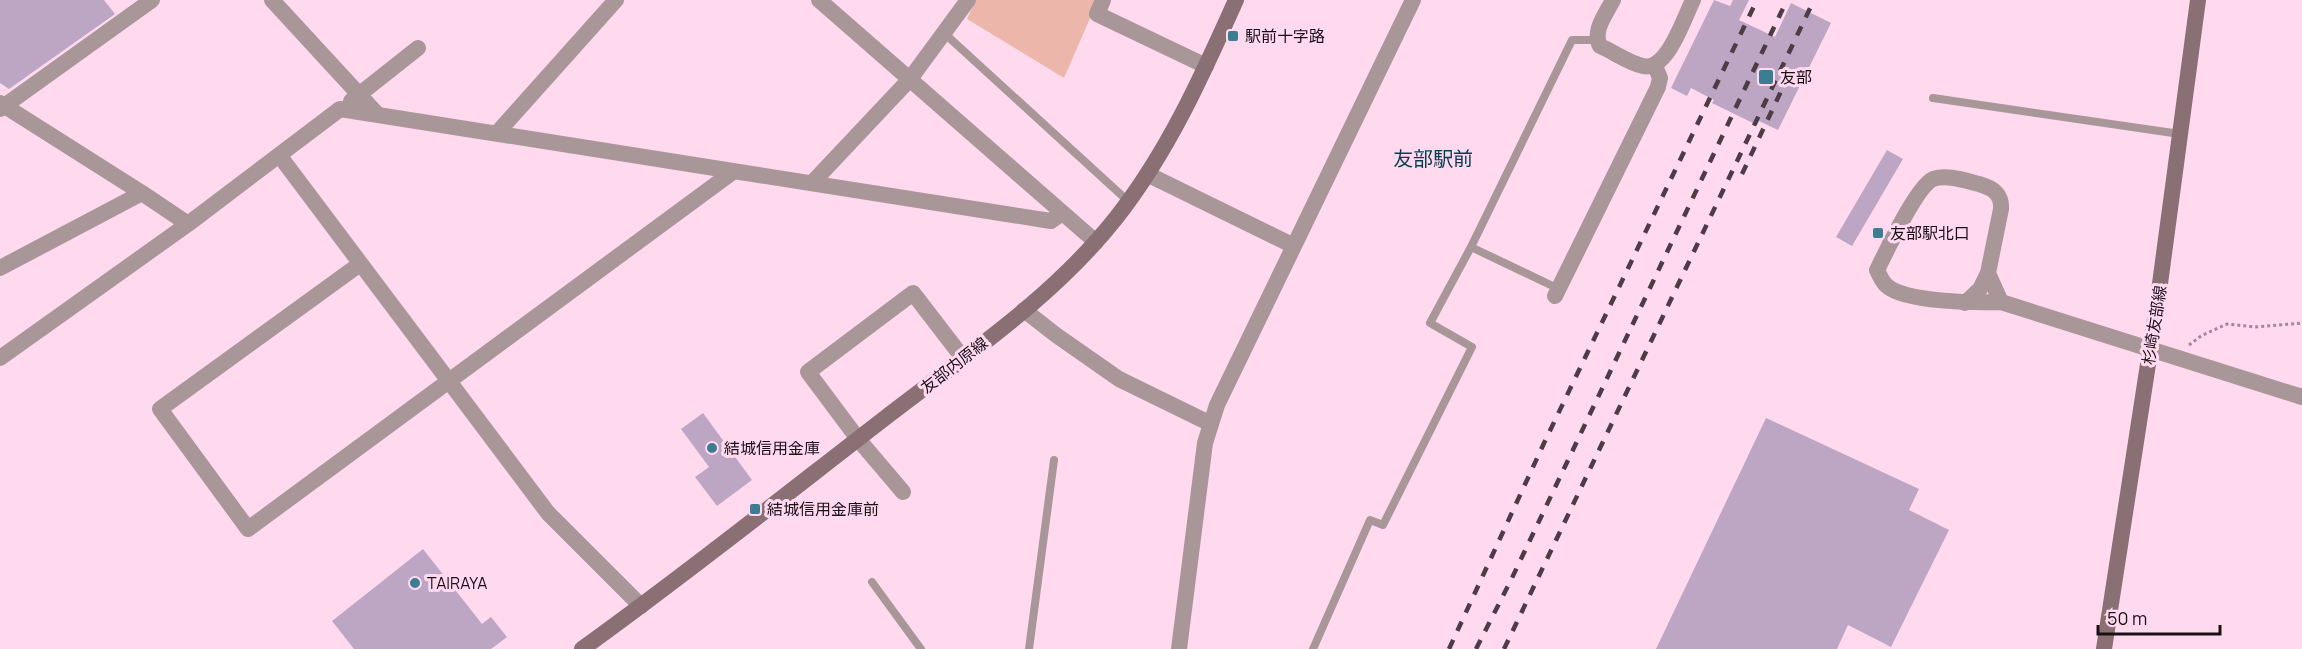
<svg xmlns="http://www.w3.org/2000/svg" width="2302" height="649" font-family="Manrope,'Noto Sans JP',sans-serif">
<rect width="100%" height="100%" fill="#ffdaef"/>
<path fill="#edb6ab" d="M976,0H1098L1064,78L967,19Z"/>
<path fill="#bda6c4" d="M0,0H104L115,14L9,89L0,83Z
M1714,0L1730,6L1733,0H1749L1739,20L1775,37L1791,3L1831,23L1778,130L1759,121L1757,125L1712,103L1714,100L1691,88L1687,96L1671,88Z
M1887,150L1903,159L1852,246L1836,237Z
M703,413L752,480L717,506L695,477L709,467L681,429Z
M1766,418L1919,489L1909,510L1949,530L1891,647L1848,625L1837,649H1656Z
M423,549L482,624L491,617L507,637L491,649H354L332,621Z"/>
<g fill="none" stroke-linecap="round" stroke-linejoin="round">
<path stroke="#a28796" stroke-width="3" stroke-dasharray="3 3" stroke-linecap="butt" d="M2189,345L2201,336L2227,324L2255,327L2302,323"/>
<path stroke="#a99699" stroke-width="8" d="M944,33L1129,202
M1933,98L2180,134
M1559,289L1471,247L1572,40H1597
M872,582L921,649
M1029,649L1054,460
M1313,649L1370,520L1383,525L1472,347L1430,323L1471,247"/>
<path stroke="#a99699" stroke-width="16" d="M272,0L377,114
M819,0L1096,242
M1103,0L1097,14L1206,66
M351,101L418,48
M0,103L142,193L188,224L340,109L1051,221L1062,213
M0,109L152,0
M497,133L616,0
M279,155L548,513L641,606
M1149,175L1294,246
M812,183L910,79L968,0
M360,264L160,409L248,529L734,171
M0,268L142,193
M1555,296L1658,87L1660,78L1655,66
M1965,303L1980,289L1988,273
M1024,310L1056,335L1119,379L1211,424
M0,358L188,224
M903,492L858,439L808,372L913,293L963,358
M1179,649L1205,443L1217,405L1413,0"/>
<path stroke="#a99699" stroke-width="16" d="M1613,0C1606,14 1592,31 1600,46C1614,52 1629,63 1643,66C1667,72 1684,18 1693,0
M2001,302L1988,273L2001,209C2002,194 1993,188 1979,184C1966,181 1947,174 1933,179C1917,186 1886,252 1877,270C1880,276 1882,282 1887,286C1905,302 1975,303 2001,302L2302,397"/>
<path stroke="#8a7074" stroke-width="16" d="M582,649C685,575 784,496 885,418C965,356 1053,298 1116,218C1168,152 1202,76 1236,0
M2104,649L2157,306L2198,0"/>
<path stroke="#4d3b45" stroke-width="4.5" stroke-dasharray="10 10" stroke-linecap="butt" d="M1742,174L1784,85
M1449,649L1545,441L1757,0
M1476,649L1511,580L1787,0
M1504,649L1814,0"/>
</g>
<g fill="#3d7d91" stroke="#ffdaef" stroke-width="2">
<rect x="1227" y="30" width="12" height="12" rx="3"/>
<rect x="1758" y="69" width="16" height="16" rx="3"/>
<rect x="1872" y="227" width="12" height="12" rx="3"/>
<circle cx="712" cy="448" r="6"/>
<rect x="749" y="503" width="12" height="12" rx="3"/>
<circle cx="415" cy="583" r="6"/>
</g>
<g text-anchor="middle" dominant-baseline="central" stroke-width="6" stroke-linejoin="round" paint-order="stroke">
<g font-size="16" fill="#1c1017" stroke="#ffdaef" text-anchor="start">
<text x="1245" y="36">駅前十字路</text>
<text x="1780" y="77">友部</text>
<text x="1890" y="233">友部駅北口</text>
<text x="724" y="448">結城信用金庫</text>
<text x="767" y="509">結城信用金庫前</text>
<text x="427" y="583">TAIRAYA</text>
</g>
<g font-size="16" fill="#1c1017" stroke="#ffdaef">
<text transform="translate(2154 325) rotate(-81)">杉崎友部線</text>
<text transform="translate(954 365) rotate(-38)">友部内原線</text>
</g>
<g font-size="20" fill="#043f4e" stroke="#ffdaef">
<text x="1433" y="158">友部駅前</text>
</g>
</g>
<path d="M2098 625v9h122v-9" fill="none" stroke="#1c1017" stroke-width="3"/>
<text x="2107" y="625" font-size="18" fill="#1c1017" stroke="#ffdaef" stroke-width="4.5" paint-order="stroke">50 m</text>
</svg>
